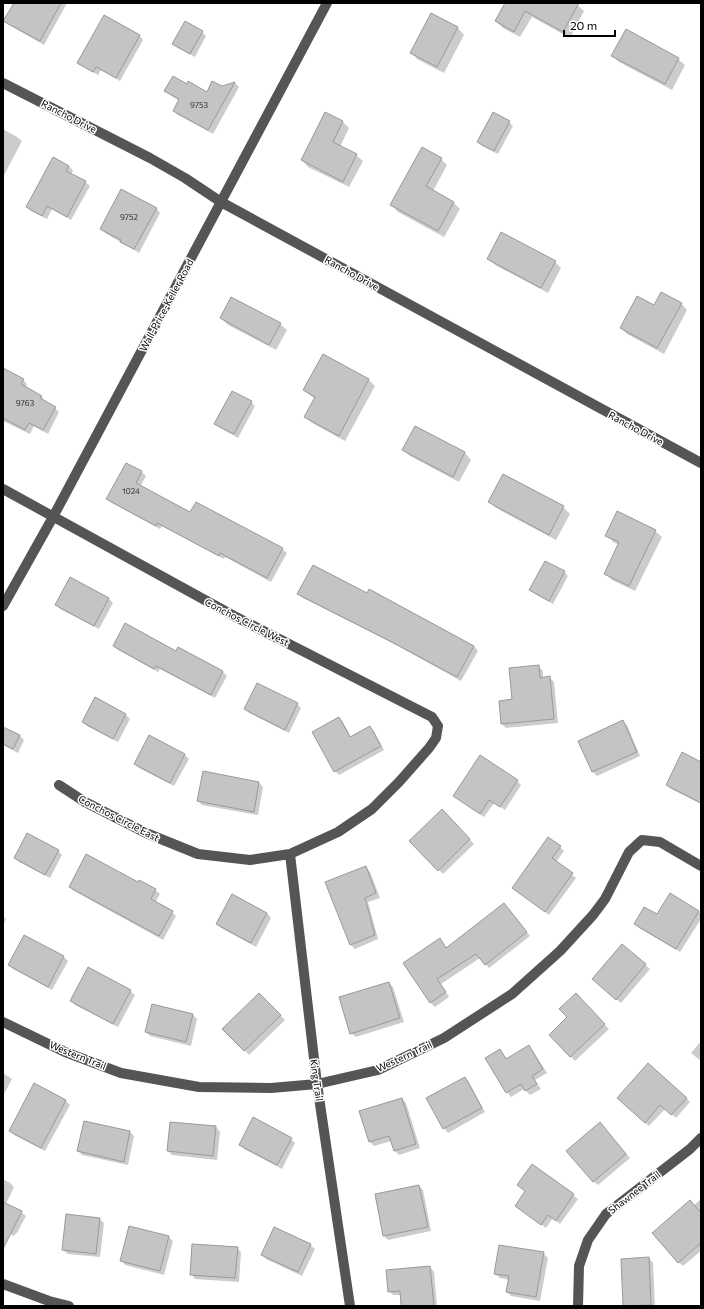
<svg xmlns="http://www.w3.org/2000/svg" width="704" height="1309" font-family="Commissioner,sans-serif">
<rect width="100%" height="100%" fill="#fff"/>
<path fill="#0003" d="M15,3H67L44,45L9,25L5,21Z
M506,3H575L584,11L570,38L532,17L520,37L503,28L496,21Z
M431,14L458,28L464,35L444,73L417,59L411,52Z
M202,32L206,36L195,57L178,48L174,44Z
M139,35L143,40L120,81L101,70L98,75L83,67L79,63Z
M613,56L678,59L685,65L672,90L619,62Z
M235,83L239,87L213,134L178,115L174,111L180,101L170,95L166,91L187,85L207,93Z
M326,113L343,122L349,128L340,147L356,155L363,161L349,187L308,167L302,160Z
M509,122L513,126L498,154L482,146L478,142Z
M3,129L17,137L22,141L3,177Z
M441,159L447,165L433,191L453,202L460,209L444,237L398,212L392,205Z
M69,166L73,171L71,174L85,182L90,186L71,220L52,209L47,219L31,211L27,207Z
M156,208L160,213L139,253L105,233L101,229Z
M488,258L555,262L561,268L548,293L495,265Z
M681,303L687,310L664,354L627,334L621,328L655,306Z
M221,318L280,324L287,330L276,350L228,325Z
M323,355L369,380L375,386L345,441L312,423L306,417L315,399L304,390Z
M3,379L23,380L27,384L25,388L41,396L45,401V402L55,408L59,412L48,434L34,426L30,434L3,421Z
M251,402L255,406L238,438L220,428L216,424Z
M415,427L465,453L471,460L459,482L410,456L403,450Z
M126,464L142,472L146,476L140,487L191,513L282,549L287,553L271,582L225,557L224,559L162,526L160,529L112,503L108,499Z
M489,502L563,507L570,514L556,540L496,508Z
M655,531L662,537L635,591L612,580L605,573L619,545L613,542L607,535Z
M564,572L568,576L553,604L535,594L531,590Z
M299,593L474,646L478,651L461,681L396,645L303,598Z
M108,598L113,603L99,629L60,609L56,604Z
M114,646L176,652L178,648L223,672L227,676L215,698L160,669L158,672L118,650Z
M538,666L543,671V678H550L554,682L558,723L506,728L502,724L513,700Z
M95,699L126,715L130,719L118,742L87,726L83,722Z
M297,704L301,708L289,733L249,713L245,709Z
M339,718L343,722L351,737L370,727L374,731L384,750L339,775L335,771Z
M622,721L627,725L640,756L597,776L593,772L579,741Z
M4,728L20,736L24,740L18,753L3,745Z
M185,755L189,759L174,786L139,768L135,764Z
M701,763V804L671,789L667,785Z
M517,781L521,785L505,810L494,803L484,817L454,796Z
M259,783L263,787L258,815L202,805L198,801Z
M442,811L474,844L443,874L411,841Z
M560,847L564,851L556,862L576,878L549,915L513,888Z
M58,851L62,855L50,878L19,862L15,858Z
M366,867L370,872L380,898L368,902L378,939L355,949L350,944Z
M139,883L155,890L160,894L155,903L172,912L176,916L163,940L74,891L70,887Z
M233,895L267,913L271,918L256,947L221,928L217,924Z
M504,904L530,936L489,968L480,958L441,984L449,997L435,1007L430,1002L440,939L447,949Z
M699,912L701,914V919L680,952L639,928L635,923L657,916Z
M3,916L6,919L3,925Z
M25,936L64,957L68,961L52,990L13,969L9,965Z
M622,945L650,969L621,1003L597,983Z
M389,983L393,987L404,1022L356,1037L351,1033Z
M130,991L135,995L118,1027L75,1005L71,1000Z
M259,994L285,1020L249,1055L224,1029Z
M576,995L609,1029L575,1061L550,1035L568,1017Z
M152,1005L193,1015L197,1019L191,1046L150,1036L146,1032Z
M701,1041V1061L691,1053Z
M529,1046L533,1051L547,1073L535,1080L541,1089L530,1095L524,1089L511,1097L507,1092L500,1051L507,1059Z
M3,1073L12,1079L3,1096Z
M465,1078L469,1082L485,1112L448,1133L444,1128Z
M35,1084L66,1101L70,1105L45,1151L14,1135L10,1131Z
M686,1098L690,1102L676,1118L665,1109L649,1126L622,1102Z
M402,1099L406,1103L420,1148L399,1155L395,1151L391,1141L374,1146L370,1142Z
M84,1122L130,1132L134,1136L128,1165L82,1155L78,1151Z
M216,1127L220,1132L217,1160L172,1155L168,1151Z
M604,1128L630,1158L598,1185L593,1181Z
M291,1139L295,1143L282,1169L244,1149L240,1144Z
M532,1165L578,1199L560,1224L553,1218L546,1228L516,1206L526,1192L518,1185Z
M3,1179L10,1183L14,1187L6,1204L21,1212L26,1216L17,1233H16L14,1236L3,1231Z
M419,1186L423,1190L431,1231L388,1240L384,1236Z
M701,1199V1251L683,1266L678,1262L694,1205Z
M99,1219L104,1223L100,1257L68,1254L63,1250Z
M169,1237L173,1241L164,1275L125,1265L121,1260Z
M310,1245L315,1249L302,1276L266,1259L262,1255Z
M237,1248L241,1252L239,1282L195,1279L191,1274Z
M543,1253L548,1258L540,1301L511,1296L507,1292L509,1280L500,1278L495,1274Z
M649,1258L653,1263L655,1306H624L622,1260Z
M430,1267L434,1272L437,1306H402L401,1295H393L389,1291Z"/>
<path fill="#c4c4c4" stroke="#999" d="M14,3H61L40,41L3,21Z
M505,3H579L563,32L525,11L514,32L495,21Z
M431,13L458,27L437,67L410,53Z
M104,15L140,35L116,78L96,67L93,72L77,63Z
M185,21L203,31L190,54L172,44Z
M626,29L679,58L665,84L611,56Z
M173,76L187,84L188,81L207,92L212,81L222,86L235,82L208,130L173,111L179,99L164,91Z
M325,112L343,121L333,142L357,154L343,182L301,160Z
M493,112L510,121L494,151L477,142Z
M422,147L442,158L426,186L454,202L438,231L390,205Z
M53,157L69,166L66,171L86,181L67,217L47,206L42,216L26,207Z
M121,189L157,208L134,249L120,242L121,240L100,229Z
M501,232L556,261L541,288L487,259Z
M661,292L682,303L657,348L620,328L637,296L654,305Z
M231,297L281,323L269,345L220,318Z
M323,354L369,379L339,436L304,417L315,397L303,390Z
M3,368L24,379L21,384L42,396L40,398L56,407L43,430L29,423L25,430L3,418Z
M232,391L252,401L234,434L214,424Z
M415,426L465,452L453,477L402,450Z
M126,463L142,471L136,483L190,512L196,502L283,548L267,578L220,553L219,556L157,523L156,526L106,499Z
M503,474L564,506L549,535L488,502Z
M617,511L656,530L629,586L604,574L619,542L605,536Z
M545,561L565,571L549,601L529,590Z
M313,565L367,593L369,589L474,646L457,677L390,641L297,594Z
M70,577L109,598L94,626L55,605Z
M125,623L176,651L178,647L223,671L211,695L156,666L154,669L113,646Z
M539,665L540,678L550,676L554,719L501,724L499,701L512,699L509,668Z
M257,683L298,703L285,730L244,709Z
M95,697L126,714L113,739L82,722Z
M339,717L350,737L370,726L381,746L334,772L312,732Z
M623,720L637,752L592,772L578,741Z
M3,727L20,735L13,749L3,744Z
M149,735L185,754L170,783L134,764Z
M682,752L701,762V803L666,785Z
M480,755L518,780L500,807L489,800L480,814L453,796Z
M203,771L259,782L254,812L197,801Z
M442,809L470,839L438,871L409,841Z
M27,833L59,850L45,875L14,858Z
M548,837L561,846L552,858L573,873L545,912L512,888Z
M86,854L138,882L139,880L156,889L151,899L173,911L159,936L69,887Z
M366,866L376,893L365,898L375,935L350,945L325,882Z
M670,893L699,911L676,949L634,924L644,907L657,914Z
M232,894L267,913L251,943L216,924Z
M504,903L527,932L485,965L476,954L437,979L446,992L430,1003L403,963L440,938L446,948Z
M24,935L64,956L48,987L8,965Z
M622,944L646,964L616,1000L592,979Z
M88,967L131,990L113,1024L70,1001Z
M389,982L400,1018L350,1034L339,997Z
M259,993L281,1015L244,1051L222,1029Z
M576,993L605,1024L570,1057L549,1035L567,1017L559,1009Z
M152,1004L193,1014L186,1042L145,1032Z
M529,1045L543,1069L532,1076L537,1084L525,1091L521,1084L506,1093L485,1058L500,1049L506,1059Z
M648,1063L687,1098L671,1115L660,1105L645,1123L617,1098Z
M465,1077L482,1108L443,1129L426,1098Z
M34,1083L66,1100L41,1148L9,1131Z
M402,1098L416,1144L394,1151L389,1136L369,1142L359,1111Z
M253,1117L292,1138L277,1165L239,1145Z
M84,1121L130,1131L124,1162L77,1151Z
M170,1122L216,1126L213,1156L167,1151Z
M600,1122L626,1154L593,1182L566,1151Z
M532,1164L574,1194L556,1221L548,1215L541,1225L515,1206L525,1191L517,1185Z
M419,1185L428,1227L383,1236L375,1194Z
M690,1200L701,1213V1243L678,1263L652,1233Z
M3,1202L22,1211L3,1249Z
M66,1214L100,1218L96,1254L62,1250Z
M129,1226L169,1236L160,1271L120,1261Z
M274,1227L311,1244L298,1272L261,1255Z
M192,1244L238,1247L235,1278L190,1275Z
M499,1245L544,1252L536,1297L506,1292L509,1276L494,1274Z
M649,1257L651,1305L623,1306L621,1259Z
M430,1266L434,1306H401L400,1291L388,1292L386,1270Z"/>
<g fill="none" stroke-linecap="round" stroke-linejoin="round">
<path stroke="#555" stroke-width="10" d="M3,83L150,158L185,178L221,202L701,463
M3,489L234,616L432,717L438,726L436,738L429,748L399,782L372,809L338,832L290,854L250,860L198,854L146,833L85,802L59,785
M3,606L53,517L327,3
M290,854L317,1084L350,1306
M3,1022L65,1052L121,1073L199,1087L271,1088L317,1084L378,1070L444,1038L512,994L560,951L593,915L605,899L629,852L642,840L660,842L701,866
M3,1284L49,1301L69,1306
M578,1306L579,1266L588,1240L606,1214L690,1149L701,1138"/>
</g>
<g text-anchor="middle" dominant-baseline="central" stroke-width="3" stroke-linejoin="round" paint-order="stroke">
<g font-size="8" fill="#313131">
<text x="199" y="105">9753</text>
<text x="129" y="217">9752</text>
<text x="25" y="403">9763</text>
<text x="131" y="491">1024</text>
</g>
<g font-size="10" fill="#000" stroke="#fff">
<text transform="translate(69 116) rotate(27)">Rancho Drive</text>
<text transform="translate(352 273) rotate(29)">Rancho Drive</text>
<text transform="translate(166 305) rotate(-62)">Wall-Price-Keller Road</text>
<text transform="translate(636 428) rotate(28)">Rancho Drive</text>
<text transform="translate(247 622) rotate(27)">Conchos Circle West</text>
<text transform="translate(119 818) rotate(27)">Conchos Circle East</text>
<text transform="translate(78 1055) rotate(22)">Western Trail</text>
<text transform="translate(404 1056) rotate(-25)">Western Trail</text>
<text transform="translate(317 1080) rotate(82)">King Trail</text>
<text transform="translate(634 1192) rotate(-38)">Shawnee Trail</text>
</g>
</g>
<rect width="704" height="1309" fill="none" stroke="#000000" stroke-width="8"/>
<path d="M564 30v6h51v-6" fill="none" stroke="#000000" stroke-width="2"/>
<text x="570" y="30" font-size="12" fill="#000000" stroke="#ffffff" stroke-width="3" paint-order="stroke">20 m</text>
</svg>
